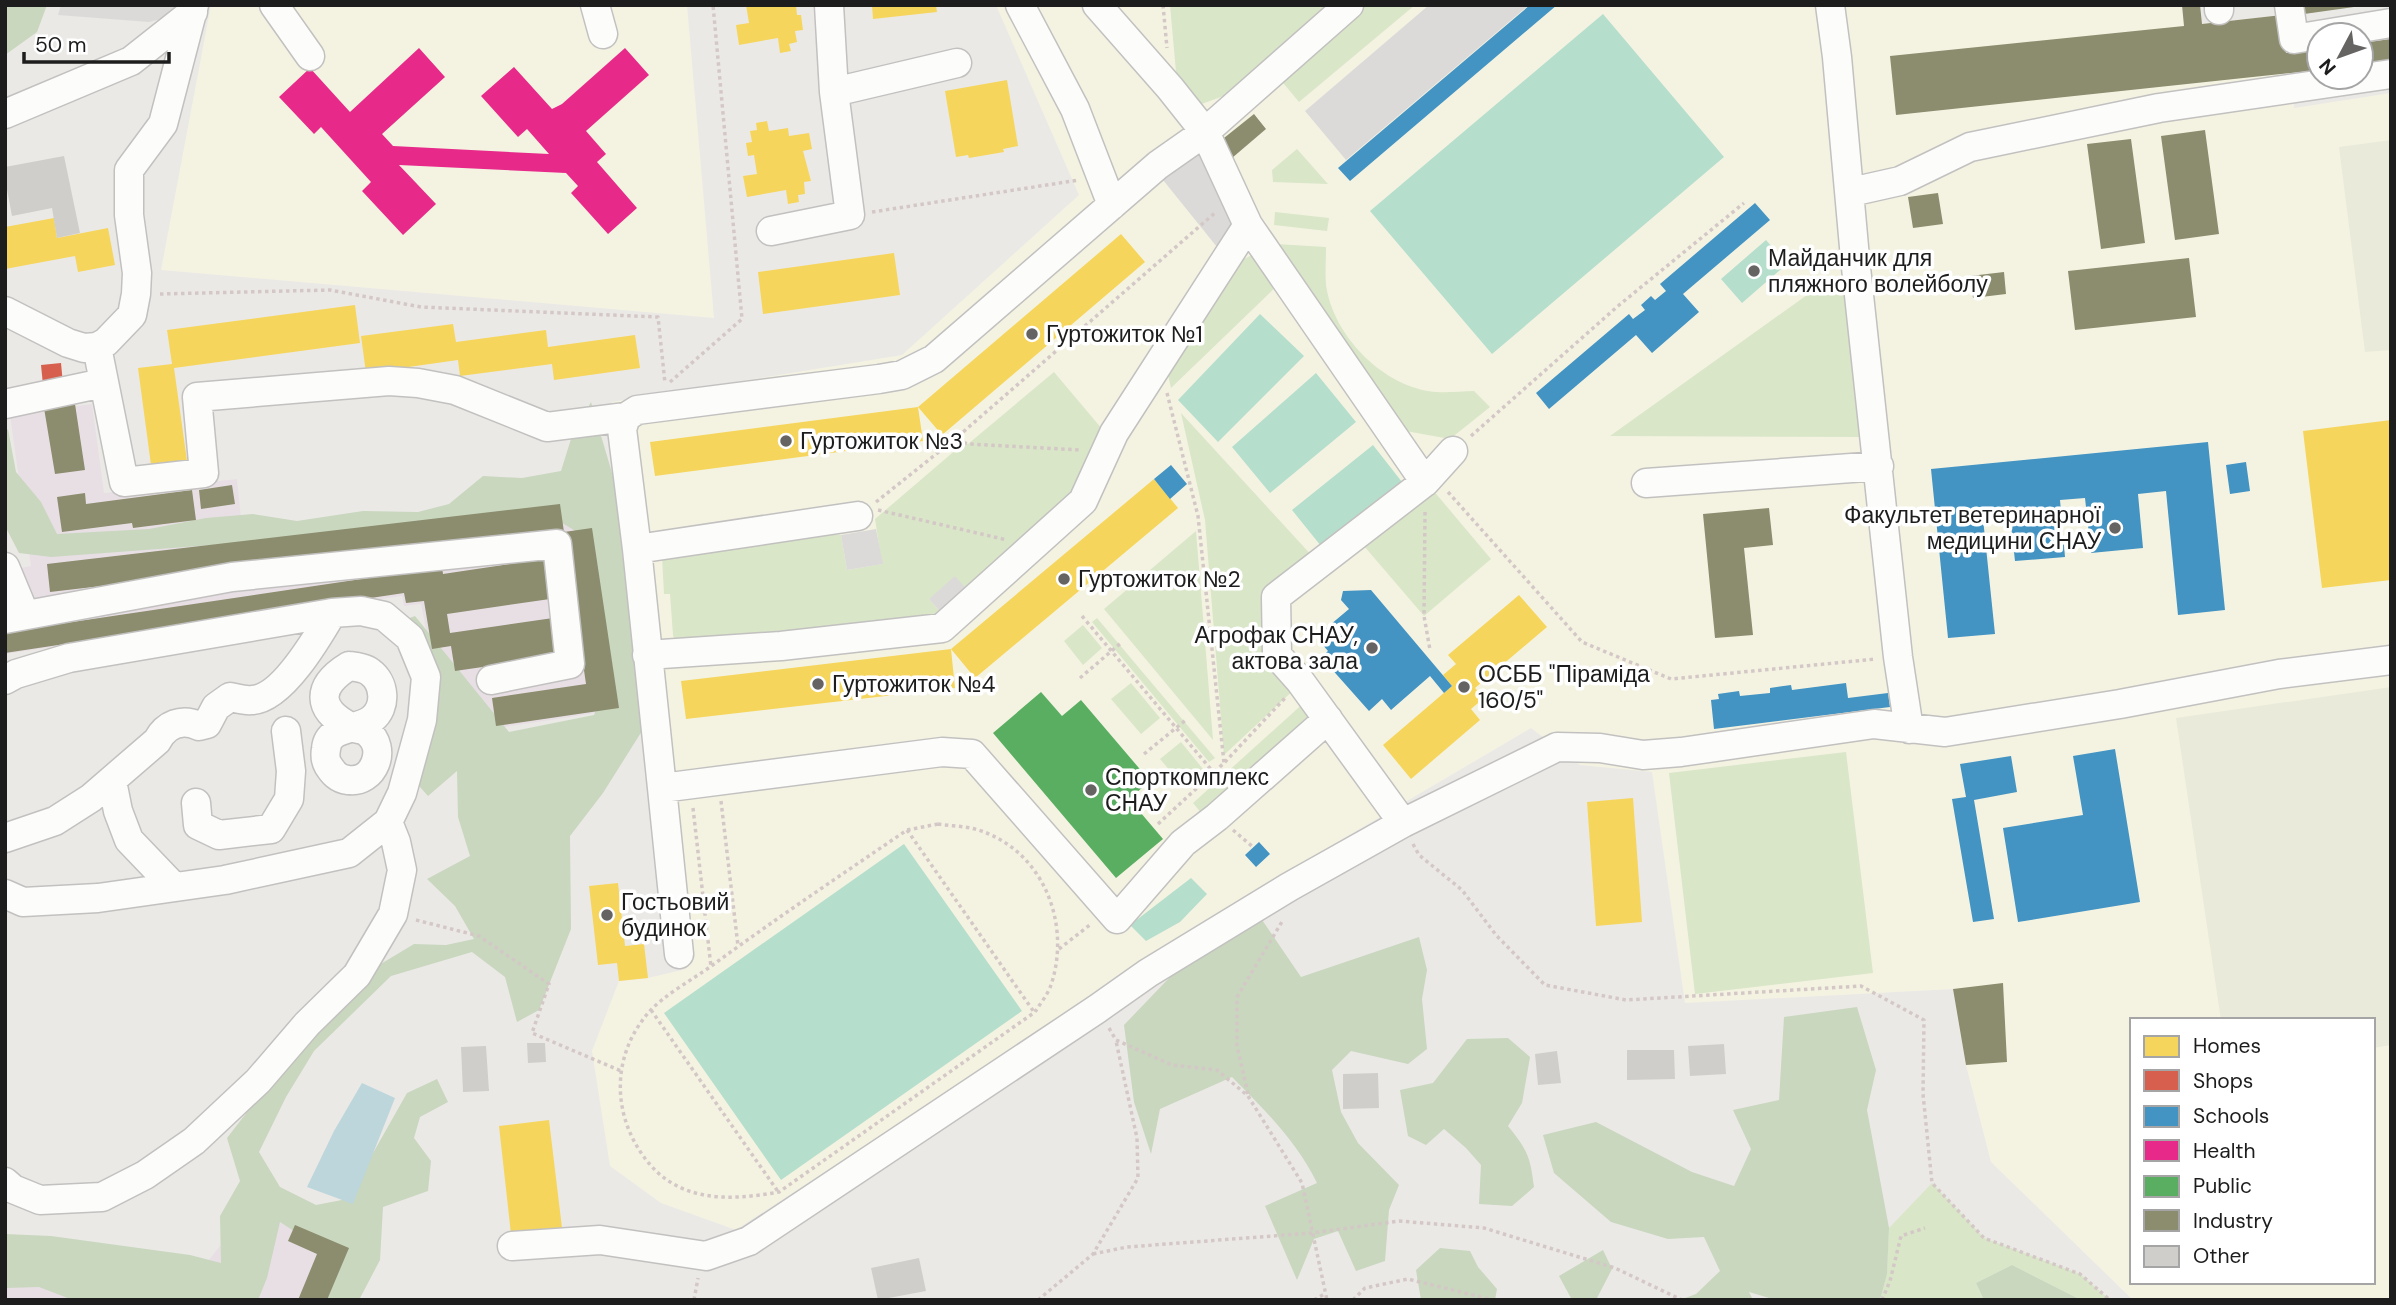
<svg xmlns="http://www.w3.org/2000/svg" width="2396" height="1305" font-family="'DM Sans',sans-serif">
<rect width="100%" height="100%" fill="#ebe9e6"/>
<path fill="#e8dfe5" d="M92,404L104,493L237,479L243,537L562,502L595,527L622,709L498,728L430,650L421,604L404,606L402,596L5,654V571L31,566L10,415Z
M262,1194L361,1242L340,1300H5V1245L195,1277Z"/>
<path fill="#f4f3e2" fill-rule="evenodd" d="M211,5H687L714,318L161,270Z
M996,5H2182L2185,26L2282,15L2294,108L2391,93V1300H2133L1991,1162L1966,1065L1953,989L1685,1003L1652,772L1580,765L1531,728L1229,906L736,1230L661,1203L610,1166L592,1051L619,981L648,978L686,969L670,820H659L612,402L902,355L1079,195ZM2132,1020H2373V1282H2132Z"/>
<path fill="#eaeada" d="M2391,140V350L2365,352L2339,147Z
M2391,687V1045L2373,1048V1020H2221L2176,718Z"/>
<path fill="#d9e6c8" d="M1170,5H1332L1229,94L1199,105L1177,83Z
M1366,5H1415L1299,102L1279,78Z
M1297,149L1328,184L1273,182L1272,170Z
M1275,212L1329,218L1327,231L1274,225Z
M1276,244L1326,247C1326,260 1325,273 1326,285C1333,336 1384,388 1436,392C1448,393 1462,391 1474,391L1490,407L1450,439L1400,430Z
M1260,251L1281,282L1171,388L1166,366L1236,263Z
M1838,279L1847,281L1865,437L1610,436L1828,280Z
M1054,372L1108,436L1081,487L970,593L929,599L944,616L677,647L673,635L670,594H664L662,557L822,533L841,535L847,570L882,564L875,519L965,442L968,444Z
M1181,413L1314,558L1276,593L1298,686L1224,755L1205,520Z
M1432,489L1491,559L1424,616L1364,546Z
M1196,531L1213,740L1104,609Z
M1097,618L1215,758L1209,762L1092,622Z
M1083,625L1102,648L1083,665L1064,641Z
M1131,683L1160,718L1141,734L1111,699Z
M1307,700L1318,716L1206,819L1193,803Z
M1181,742L1203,769L1183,786L1160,759Z
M1846,752L1873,973L1695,994L1669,773Z
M1932,1183L1984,1238L2080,1274L2110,1300H2081L2012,1265L1976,1283L1984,1300H1880L1887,1274L1889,1228Z"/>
<path fill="#c8d7be" d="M5,5H47L37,32L5,55Z
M591,402L618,493L642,731L603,793L570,836L571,929L539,1010L517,1022L505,977L472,952L391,976L314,1051L286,1097L259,1152L280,1187L316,1205L347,1199L407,1093L437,1079L448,1102L420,1117L414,1138L431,1161L428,1191L383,1207L380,1260L359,1300H311L328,1253L280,1222L267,1278L258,1300H73L39,1287L5,1288V1234L51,1236L190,1255L221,1263L220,1216L240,1181L227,1138L268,1085L374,968L414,944L446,945L474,939L455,906L427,879L470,856L458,817L457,771L428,796L412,778L432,729L399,622L415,616L509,732L594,715L613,670L592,541L544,512L332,536L51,557L19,553L5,526V432L8,429L16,472L41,502L57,534L149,529L206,518L253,514L297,521L363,511L418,512L449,504L483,476L522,478L561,471L571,439Z
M1258,914L1301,977L1419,937L1427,970L1422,999L1427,1049L1408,1064L1351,1051L1332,1070L1341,1112L1358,1143L1399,1185L1389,1210L1385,1261L1356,1271L1338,1231L1314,1239L1297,1280L1265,1206L1317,1183C1297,1142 1264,1109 1232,1077L1160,1109L1151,1154L1134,1102L1124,1025L1172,975Z
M1857,1007L1876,1070L1867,1110L1889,1228L1887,1274L1880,1300H1776L1749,1292L1753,1300H1680L1696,1294L1720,1271L1704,1237L1668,1239L1611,1222L1554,1173L1543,1135L1596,1122L1692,1172L1734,1186L1751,1149L1733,1110L1779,1100L1784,1017Z
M1508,1038L1530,1057L1522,1103L1508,1126C1528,1151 1530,1156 1534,1187L1512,1206L1479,1204L1481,1165L1466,1148L1444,1129L1426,1145L1408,1136L1400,1090L1433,1083L1467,1039Z
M1440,1248L1470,1251L1478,1267L1497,1289L1495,1300H1421L1416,1270Z
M1603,1250L1612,1269L1596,1300H1572L1559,1276Z
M2012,1265L2081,1300H1984L1976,1283Z"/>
<path fill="#b6decc" d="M1603,14L1724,157L1492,354L1370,211Z
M1766,240L1787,264L1742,303L1721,279Z
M1260,314L1304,356L1218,442L1178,400Z
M1316,373L1356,422L1270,493L1232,447Z
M1373,445L1402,482L1321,546L1292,510Z
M904,844L1022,1011L781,1180L664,1013Z
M1191,878L1207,894L1180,922L1146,941L1130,925Z"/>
<path fill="#dbdad9" d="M61,5H183L181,14L149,22L58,15Z
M1429,5H1529L1346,160L1305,111Z
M1203,139L1246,223L1221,252L1159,175Z
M876,529L883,564L847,570L841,535Z
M955,576L970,593L944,616L929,599Z"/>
<path fill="#bdd6dc" d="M362,1083L395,1098L353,1204L307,1187L334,1131Z"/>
<path fill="#f6d55c" d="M746,5H796L797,15H801L803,30L795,31L797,42L789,44L791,51L780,53L778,38L739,45L736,25L749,23Z
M872,5H936L937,12L873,19Z
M1007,80L1018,146L1003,149L1004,152L969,158L968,155L956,157L945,91Z
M767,121L769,131L788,128L789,136L809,133L812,149L803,151L811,181L804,182L805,194L798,195L799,202L788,204L786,190L747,197L743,176L757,174L754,155L748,156L746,143L752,142L750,131L757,130L756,123Z
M54,218L57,238L108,228L115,265L78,272L75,256L5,269V227Z
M1121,234L1145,262L942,435L918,407Z
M894,253L900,295L763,314L758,272Z
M355,305L360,343L174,368L187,461L151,465L138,368L172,364L167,330Z
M453,324L456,342L546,330L548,347L635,335L640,368L554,380L552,364L460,376L458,360L366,373L361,336Z
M918,407L923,441L655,476L650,442Z
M2391,420V580L2322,588L2303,431Z
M1154,479L1178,508L975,678L951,649Z
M1519,595L1547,627L1475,688L1484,698L1471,709L1480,720L1411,779L1383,745L1452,686L1443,675L1456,664L1448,655Z
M951,649L955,688L686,719L681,681Z
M1633,798L1642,922L1596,926L1587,802Z
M618,883L625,946L644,944L648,978L619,981L617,963L598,965L589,886Z
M549,1120L562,1228L511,1234L499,1126Z"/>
<path fill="#d6604d" d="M61,363L63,384L43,385L41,365Z"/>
<path fill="#4393c3" d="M1530,5H1557L1350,181L1338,168Z
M1755,203L1770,220L1683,294L1699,312L1652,353L1636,335L1549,409L1536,393L1629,314L1633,319L1645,310L1641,305L1651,296L1655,300L1666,291L1660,284Z
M2208,442L2225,610L2178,615L2166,491L2138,494L2143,548L2091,553L2085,498L2060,500L2065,557L2015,561L2009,506L1982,509L1995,634L1948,638L1931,469Z
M2246,462L2250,491L2230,494L2226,465Z
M1171,465L1187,484L1170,499L1154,479Z
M1371,590L1452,686L1444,693L1430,676L1391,710L1382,699L1369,711L1321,657L1328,651L1322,644L1324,630L1349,609L1341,600L1343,591Z
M1846,683L1848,698L1888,693L1890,707L1714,729L1711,700L1719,699L1718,694L1739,691L1740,696L1770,693V688L1791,685L1792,690Z
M2115,749L2140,902L2018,922L2003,828L2083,815L2073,756Z
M2011,756L2017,792L1974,800L1994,919L1973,922L1952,799L1966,797L1960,764Z
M1259,842L1270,854L1256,867L1245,855Z"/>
<path fill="#e7298a" d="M419,48L445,77L382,134L393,146L549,154L527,129L518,137L481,96L514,67L552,109L562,104L625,48L649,75L586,131L606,154L597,162L637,208L608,234L571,193L578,186L566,173L399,165L436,204L403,235L362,191L371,182L321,127L314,134L279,97L310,68L350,112Z"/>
<path fill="#5aae61" d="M1041,692L1062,716L1081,700L1150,781L1129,799L1163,839L1116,878L993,733Z"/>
<path fill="#8c8c6e" d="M2182,5H2200L2202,24L2282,15L2286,53L2319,49V70L1896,115L1890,56L2184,26Z
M2295,5H2354V7L2297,15Z
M2391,39V60L2361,64V43Z
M1254,114L1266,129L1232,158L1219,142Z
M2205,130L2219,234L2175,240L2161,136Z
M2131,139L2145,243L2101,249L2087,144Z
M1938,193L1943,224L1913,228L1908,197Z
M2189,258L2196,317L2075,330L2068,271Z
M2004,272L2006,294L1973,298L1970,276Z
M75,404L85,470L55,474L44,408Z
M232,485L235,504L201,509L199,490Z
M192,490L196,520L133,528L132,523L62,532L57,497L85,493L86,504Z
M560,504L564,532L50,592L47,564Z
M1769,508L1773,545L1744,548L1753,635L1715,638L1703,514Z
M592,528L619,708L496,726L492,698L586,684L564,532Z
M544,559L550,599L447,614L450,633L553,618L559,656L455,671L451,646L432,649L424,601L406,603L404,593L5,653V632L442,567L443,574Z
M2003,983L2007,1062L1966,1065L1953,989Z
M295,1225L349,1248L327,1300H298L317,1254L288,1241Z"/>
<path fill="#d0cecb" d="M64,156L80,233L57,238L52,208L12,216L5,179V167Z
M527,1043H545L546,1062L528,1063Z
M1724,1044L1726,1074L1690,1076L1688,1046Z
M486,1046L489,1091L463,1092L461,1047Z
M1627,1050H1674L1675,1079L1627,1080Z
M1557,1051L1561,1083L1538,1085L1535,1054Z
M1378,1073L1379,1108L1343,1109V1074Z
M919,1258L926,1291L878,1300L871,1268Z"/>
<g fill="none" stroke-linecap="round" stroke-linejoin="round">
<g stroke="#c2c1c0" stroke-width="31">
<path id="minor" d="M274,5L310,56
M595,5L603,34
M1020,5L1075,109L1112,205
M1830,5L1837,57L1855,258L1898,657L1909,729
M2219,5V10
M2289,5L2294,39L2391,23
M834,92L957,63
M5,114L131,61L193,12
M1851,192L1900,181L1970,147L2159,108L2391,74
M1248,225L1425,482L1276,597L1277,655L1300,681L1403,823
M771,231L850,215L834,92L829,5
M5,311L68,343L84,348L97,347L106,342L132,315L136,294L137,273L129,215V170L163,124L194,5
M97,347L124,482L204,473L197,397L389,381L418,383L455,390L547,427L626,417
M5,404L103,383
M1425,482L1453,451
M1646,483L1879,466
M637,549L858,516
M5,567L25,615
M5,619L232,577L557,544L570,664L491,680
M647,655L781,646L942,628L1083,501L1114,433L1248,225L1205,132L1170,88L1097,5
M5,680L16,674L69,658L332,613
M1328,719L1217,817L1183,843L1117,919L972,754L942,752L662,788L637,549L622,429L626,417L637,410L879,379L902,375L934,359L1158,165L1205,132L1349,5
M351,727C356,729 363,729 367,732C388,748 374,784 348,780C338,779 333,773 328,765C325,760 325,755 326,749C328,725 358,731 372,719C387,707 385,683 370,672C365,668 356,667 349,666C316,686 316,710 351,727
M112,781L118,811L129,840L174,887
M662,788L679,954
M196,803L198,825L219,835L271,829L289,799L291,771L286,731
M5,838L55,821L91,798L157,741C166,724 182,718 199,726L207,724L216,707L230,697C236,698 245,701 252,700C282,699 318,637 332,613L361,611L384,616L410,638L426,677L422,720L402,793L388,822L349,853L225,880L98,898L23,902L5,894
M5,1182L13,1189L40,1200L102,1197L145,1175L194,1141L258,1081L307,1024L357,975L393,914L402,870L396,842L388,822
M512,1246L600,1240L706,1256L749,1241L1097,1009L1148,973L1289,887L1403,823L1557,747L1600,748L1643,755L1681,752L1874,724L1945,732L2120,704L2279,674L2391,660"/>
</g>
<path stroke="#d4c8c7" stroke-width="3.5" stroke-dasharray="3.5 3.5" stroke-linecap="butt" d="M1163,5L1167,48
M872,212L1079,180
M160,294L330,290L421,307L658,317L665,383
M670,382L742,319L713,5
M1167,393L1198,516L1224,763
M1471,436L1618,306L1744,203
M957,440L968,444L1081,450
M1448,492L1582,642L1671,679L1876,659
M876,502L955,439L1216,212
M878,510L1007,540
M1425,512L1424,616L1430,650
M1082,616L1214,773
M1080,678L1122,642
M1144,754L1187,719
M721,801L738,946
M693,808L711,967
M938,824C950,826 964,826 975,829C1042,848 1072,922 1051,985C1048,994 1040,1004 1035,1012L779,1192C729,1201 677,1203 644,1157C611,1112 612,1053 650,1011C663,996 693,979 710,967C774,920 841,875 907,830Z
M1158,824L1224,763L1286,697
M907,830L1034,1012
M1233,830L1253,847
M1413,844L1419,855L1462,890L1496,935L1545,985L1626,1000L1861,986L1924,1020L1923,1094L1932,1183L1984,1238L2080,1274L2110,1300
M416,920L479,936L549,984L532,1033L621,1071
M1059,949L1091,924
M651,1010L779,1193
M1109,1028L1116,1040L1172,1065L1217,1070L1248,1096L1302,1183L1327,1300
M1248,1094L1237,1046V997L1283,920
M1093,1254L1127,1247L1312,1233L1399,1221L1484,1228L1615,1268L1682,1300
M694,1300L698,1278
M1038,1300L1093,1254L1138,1178L1137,1138L1116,1041
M1314,1300L1326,1293
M1353,1300L1365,1288L1408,1279L1493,1300
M1882,1300L1890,1281L1901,1236L1925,1228"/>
<use href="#minor" stroke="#fcfcfb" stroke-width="28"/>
</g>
<g fill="#656463" stroke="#fff" stroke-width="2.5">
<circle cx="1754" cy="271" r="7"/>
<circle cx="1032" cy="334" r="7"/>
<circle cx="786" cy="441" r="7"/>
<circle cx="2115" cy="528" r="7"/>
<circle cx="1064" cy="579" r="7"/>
<circle cx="1372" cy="648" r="7"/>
<circle cx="818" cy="684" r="7"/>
<circle cx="1464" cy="687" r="7"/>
<circle cx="1091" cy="790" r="7"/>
<circle cx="607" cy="915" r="7"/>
</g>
<g text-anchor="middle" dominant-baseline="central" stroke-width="7" stroke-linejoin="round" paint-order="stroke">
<g font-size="23" fill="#1d1d1d" stroke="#fff" text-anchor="start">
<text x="1768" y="258">Майданчик для<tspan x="1768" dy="26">пляжного волейболу</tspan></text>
<text x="1046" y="334">Гуртожиток №1</text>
<text x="800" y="441">Гуртожиток №3</text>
<text x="2101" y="515" text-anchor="end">Факультет ветеринарної<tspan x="2101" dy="26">медицини СНАУ</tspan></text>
<text x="1078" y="579">Гуртожиток №2</text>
<text x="1358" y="635" text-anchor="end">Агрофак СНАУ,<tspan x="1358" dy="26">актова зала</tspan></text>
<text x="1478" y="674">ОСББ "Піраміда<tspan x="1478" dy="26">160/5"</tspan></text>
<text x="832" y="684">Гуртожиток №4</text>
<text x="1105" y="777">Спорткомплекс<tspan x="1105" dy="26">СНАУ</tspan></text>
<text x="621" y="902">Гостьовий<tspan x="621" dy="26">будинок</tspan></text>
</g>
</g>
<rect width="2396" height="1305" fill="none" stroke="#1d1d1d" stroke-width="14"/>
<rect x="2130" y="1018" width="245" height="266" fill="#ffffff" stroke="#a5a5a5" stroke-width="2"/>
<rect x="2144" y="1036" width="35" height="21" fill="#f6d55c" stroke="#a5a5a5" stroke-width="2"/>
<text x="2193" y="1053" font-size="21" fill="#1d1d1d">Homes</text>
<rect x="2144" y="1070" width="35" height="21" fill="#d6604d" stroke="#a5a5a5" stroke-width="2"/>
<text x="2193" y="1088" font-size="21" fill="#1d1d1d">Shops</text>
<rect x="2144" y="1106" width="35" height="21" fill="#4393c3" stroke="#a5a5a5" stroke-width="2"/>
<text x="2193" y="1123" font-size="21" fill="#1d1d1d">Schools</text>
<rect x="2144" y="1140" width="35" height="21" fill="#e7298a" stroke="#a5a5a5" stroke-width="2"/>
<text x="2193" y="1158" font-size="21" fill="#1d1d1d">Health</text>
<rect x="2144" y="1176" width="35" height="21" fill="#5aae61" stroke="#a5a5a5" stroke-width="2"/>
<text x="2193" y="1193" font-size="21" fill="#1d1d1d">Public</text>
<rect x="2144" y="1210" width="35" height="21" fill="#8c8c6e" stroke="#a5a5a5" stroke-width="2"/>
<text x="2193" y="1228" font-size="21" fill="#1d1d1d">Industry</text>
<rect x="2144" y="1246" width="35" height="21" fill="#d0cecb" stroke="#a5a5a5" stroke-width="2"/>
<text x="2193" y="1263" font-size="21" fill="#1d1d1d">Other</text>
<g transform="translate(2340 56) rotate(229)"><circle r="33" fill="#ffffff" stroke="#a5a5a5" stroke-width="2"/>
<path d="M0-5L12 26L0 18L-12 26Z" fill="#656463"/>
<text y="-10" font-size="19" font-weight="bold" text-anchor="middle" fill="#1d1d1d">N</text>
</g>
<path d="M24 52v10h145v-10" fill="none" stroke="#1d1d1d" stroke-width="3.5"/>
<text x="35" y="52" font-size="21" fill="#1d1d1d" stroke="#ffffff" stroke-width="5" paint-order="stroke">50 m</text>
</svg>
